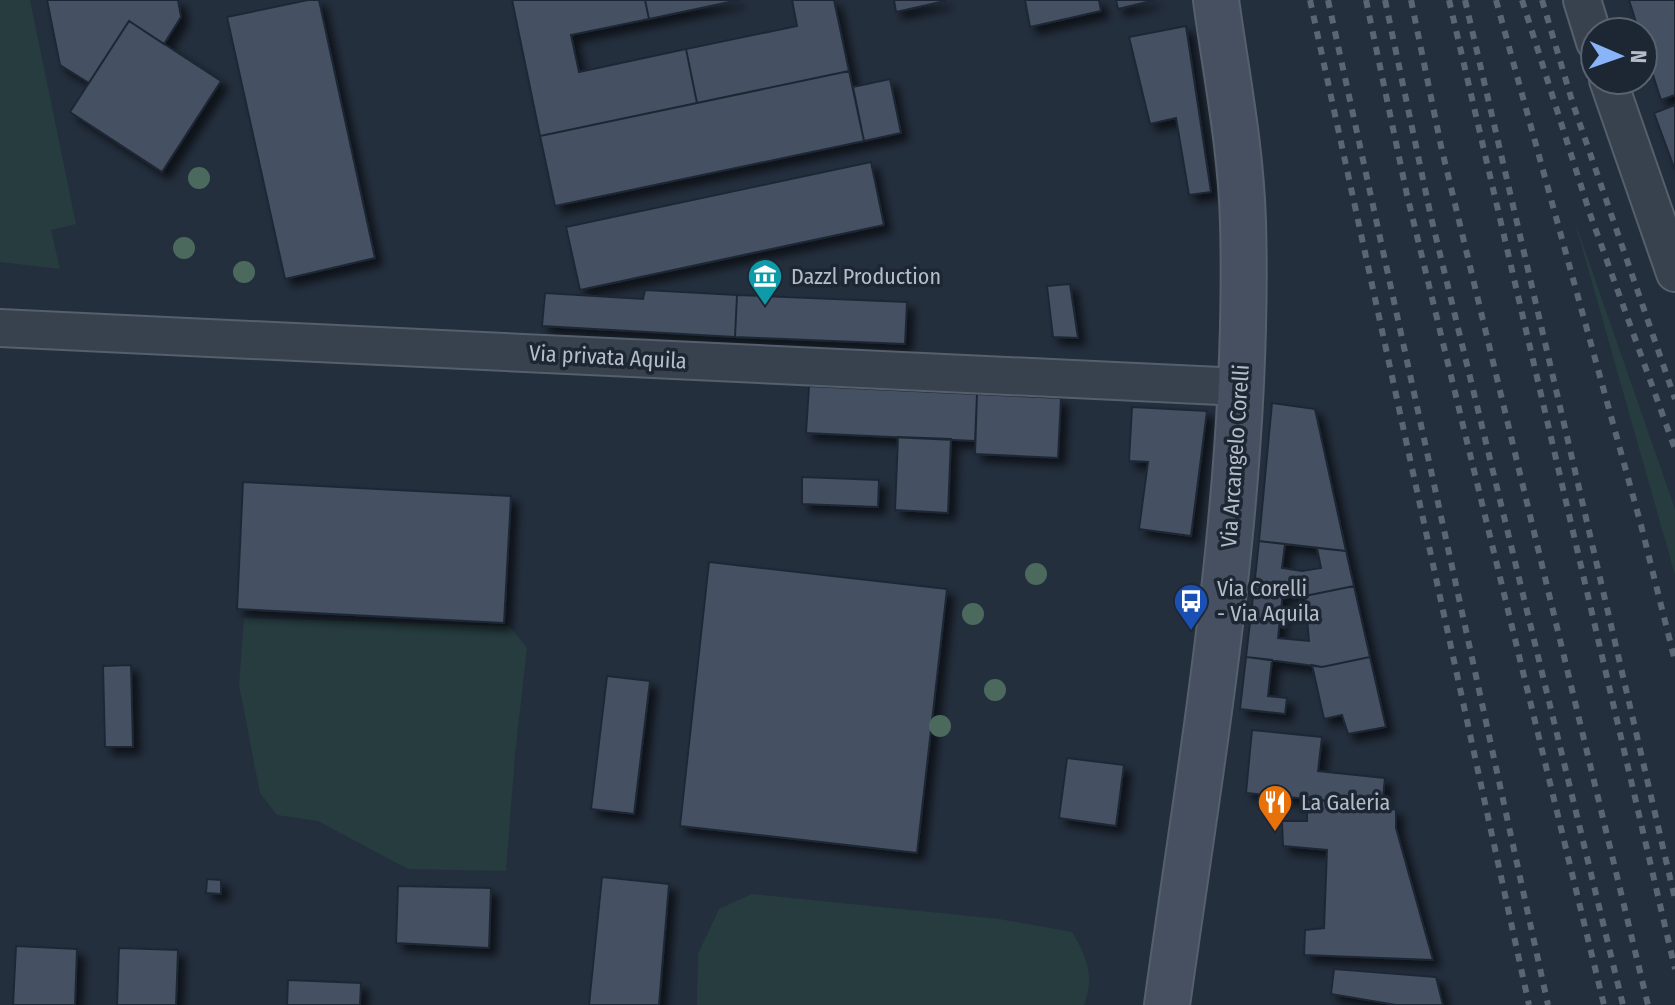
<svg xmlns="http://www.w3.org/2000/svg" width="1675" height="1005" font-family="'Fira Sans Condensed',sans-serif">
<defs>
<filter id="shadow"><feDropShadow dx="7" dy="7" stdDeviation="4" flood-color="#0009"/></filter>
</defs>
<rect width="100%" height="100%" fill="#242f3e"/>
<path fill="#263c3f" d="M0,0H30L76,224L51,230L60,269L0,262Z
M1574,219L1675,509V575Z
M244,618L509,626L527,648L515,754L506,871L408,869L318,821L277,815L260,793L239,685Z
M752,894L999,919L1072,932C1087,957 1095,976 1084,1005H697L698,954L719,909Z"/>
<path fill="#455162" stroke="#1f2835" stroke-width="2" filter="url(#shadow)" d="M47,0H178L181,17L164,44L129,21L89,83L60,65Z
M308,0H319L375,258L285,279L227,17Z
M512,0H645L649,19L571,35L579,72L686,49L697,103L540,136Z
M645,0H739L649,19Z
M792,0H834L849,71L697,103L686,49L797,26Z
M894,0H945V1L896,12Z
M1025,0H1099L1101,11L1030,27Z
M1116,0H1155L1118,9Z
M1629,0H1675V95L1661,100L1643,44V32H1639Z
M129,21L221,81L162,172L70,112Z
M1186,26L1211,192L1189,195L1176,118L1150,124L1129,37Z
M849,71L864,141L555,206L540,136Z
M890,79L901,133L864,141L853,87Z
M1675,105V170L1654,113Z
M871,162L884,225L580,290L566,227Z
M1070,284L1078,338L1053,337L1047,286Z
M645,290L737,295L735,337L542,326L545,293L643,299Z
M737,295L907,302L905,344L735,337Z
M809,386L977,394L975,441L806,433Z
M977,394L1061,398L1058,458L975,454Z
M1272,403L1315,409L1346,551L1259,541Z
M1132,407L1207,411L1191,536L1139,529L1148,462L1129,461Z
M898,437L951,439L948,513L895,510Z
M802,477L879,480L878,507L802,504Z
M243,482L511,496L504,623L237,609Z
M1259,541L1285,544L1282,568L1302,571L1321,568L1317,548L1346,551L1354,586L1305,596L1254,588Z
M709,562L947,589L917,853L680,826Z
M1354,586L1370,657L1322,667L1246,657L1254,588L1283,592L1278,638L1309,641L1305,596Z
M1246,657L1272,660L1268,696L1287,698L1285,714L1240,709Z
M1370,657L1386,727L1348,734L1342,715L1324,719L1312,665L1322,667Z
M131,665L133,747H105L103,666Z
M607,676L650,681L634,814L591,809Z
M1252,730L1322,737L1318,771L1385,778L1382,806L1246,793Z
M1067,758L1124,765L1116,826L1059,818Z
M1307,799L1382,806L1396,810V828L1433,960L1304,955L1305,930L1324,928L1327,850L1283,846L1282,821H1307Z
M602,877L669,884L659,1005H589Z
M207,879L221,880V894L206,893Z
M398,886L491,888L489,948L396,943Z
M16,946L77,949L75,1005H13Z
M119,948L178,950L176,1005H117Z
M1334,969L1436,977L1443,1005H1396L1331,994Z
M288,980L361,983L360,1005H287Z"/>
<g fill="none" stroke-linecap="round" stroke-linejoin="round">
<g stroke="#565f6c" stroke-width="40">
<path id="street" d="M1582,0L1595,42
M1608,80L1675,273
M0,328L1241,387"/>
</g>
<g stroke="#565f6c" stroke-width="48">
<path id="secondary" d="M1167,1005C1203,746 1250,485 1243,222C1241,148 1226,73 1216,0"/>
</g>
<use href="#street" stroke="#38414e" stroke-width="36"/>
<use href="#secondary" stroke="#465061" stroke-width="44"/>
<path stroke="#5a6575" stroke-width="6" stroke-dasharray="8 8" stroke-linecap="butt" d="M1310,0L1529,1005
M1328,0L1548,1005
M1366,0L1407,195L1604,1005
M1385,0L1431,217L1623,1005
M1411,0L1441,146L1648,1005
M1449,0L1675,969
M1465,0L1675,899
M1496,0L1641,525L1675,661
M1522,0L1590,214L1675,449
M1542,0L1573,104L1675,399"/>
</g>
<g fill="#4b6a5d">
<circle cx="199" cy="178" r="11"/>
<circle cx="184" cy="248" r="11"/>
<circle cx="244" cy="272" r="11"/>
<circle cx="1036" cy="574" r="11"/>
<circle cx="973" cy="614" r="11"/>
<circle cx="995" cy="690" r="11"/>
<circle cx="940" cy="726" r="11"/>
</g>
<defs>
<g id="museum-pin" transform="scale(1.8)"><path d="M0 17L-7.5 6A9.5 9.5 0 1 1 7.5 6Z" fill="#0f9aa8" stroke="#1d2633"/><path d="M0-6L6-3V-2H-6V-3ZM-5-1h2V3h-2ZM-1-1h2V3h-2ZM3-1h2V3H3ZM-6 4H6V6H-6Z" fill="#fff"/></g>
<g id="bus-pin" transform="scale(1.8)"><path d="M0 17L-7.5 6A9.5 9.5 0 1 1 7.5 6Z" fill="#1a4fb4" stroke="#1d2633"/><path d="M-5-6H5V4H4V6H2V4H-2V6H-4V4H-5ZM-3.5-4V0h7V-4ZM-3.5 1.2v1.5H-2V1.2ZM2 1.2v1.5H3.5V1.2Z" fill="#fff"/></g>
<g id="restaurant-pin" transform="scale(1.8)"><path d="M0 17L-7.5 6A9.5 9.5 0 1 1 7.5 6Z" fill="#e8710a" stroke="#1d2633"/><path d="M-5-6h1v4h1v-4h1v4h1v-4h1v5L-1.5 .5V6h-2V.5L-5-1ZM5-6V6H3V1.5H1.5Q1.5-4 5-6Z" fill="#fff"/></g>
</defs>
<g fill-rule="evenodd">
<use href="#museum-pin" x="765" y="276"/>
<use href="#bus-pin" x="1191" y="601"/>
<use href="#restaurant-pin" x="1275" y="802"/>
</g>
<g text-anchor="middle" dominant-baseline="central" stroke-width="7" stroke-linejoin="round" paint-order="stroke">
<g font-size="22" fill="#b4bcc9" stroke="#1d2633" text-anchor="start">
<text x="791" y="276">Dazzl Production</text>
<text x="1217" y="588">Via Corelli<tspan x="1217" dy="25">- Via Aquila</tspan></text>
<text x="1301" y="802">La Galeria</text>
</g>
<g font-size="22" fill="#b4bcc9" stroke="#1d2633">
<text transform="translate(608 357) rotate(3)">Via privata Aquila</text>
<text transform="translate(1235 456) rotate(-86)">Via Arcangelo Corelli</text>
</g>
</g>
<g transform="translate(1619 56) rotate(92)"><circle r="38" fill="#1d2633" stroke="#59626f" stroke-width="2"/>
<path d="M0-6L14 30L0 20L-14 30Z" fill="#8ab4f8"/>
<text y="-12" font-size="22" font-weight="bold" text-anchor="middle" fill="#b4bcc9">N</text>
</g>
</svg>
